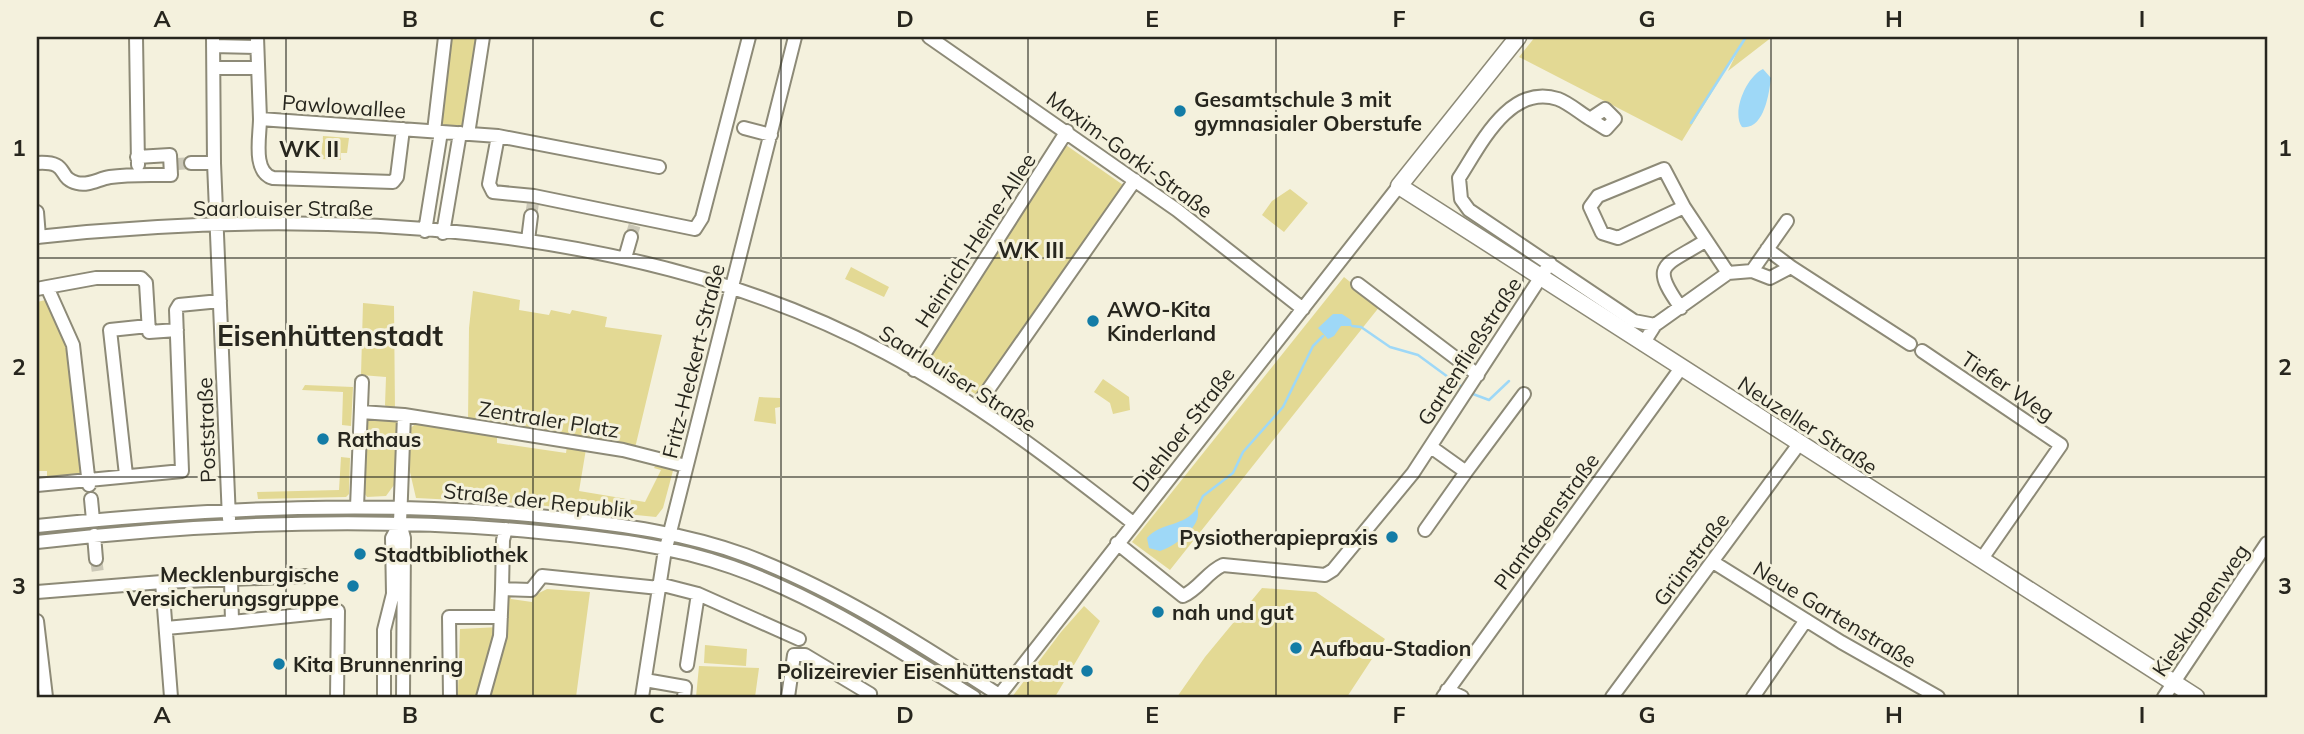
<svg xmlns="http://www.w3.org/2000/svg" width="2304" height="734" font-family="Mulish,sans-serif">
<rect width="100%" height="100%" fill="#f4f1dd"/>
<path fill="#e3d994" d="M449,37H480L466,126L442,125L439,122Z
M1535,37H1772L1728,71L1739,48L1682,141L1519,57Z
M323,136L349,138L347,153H341V160L321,159Z
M1063,143L1126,187L980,397L923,360Z
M1290,189L1308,203L1284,232L1262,215L1272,201Z
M851,267L889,287L884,297L845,279Z
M1344,277L1380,306L1170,570L1132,542Z
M473,291L520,300L519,310L549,315L551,310L570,314L572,310L607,317L605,327L662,335L635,448L468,422L469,328Z
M50,299L69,344L83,472L69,478L47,480V471H39L37,454V302Z
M363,303L394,306L395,411L388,410L385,405L386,377L361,375Z
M1103,379L1129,397L1130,410L1113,414L1110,403L1094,392Z
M305,385L353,387L351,426L342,425L343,392L302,390Z
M759,397L780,398V407L775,408L776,424L754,421Z
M367,417L398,419L394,485L386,496L367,497L364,493Z
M418,422L497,435V443L566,453L567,446L586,449L579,491L645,502L661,470L654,468L657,463L674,467L663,508L656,517L516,503L416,498L409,468L408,430Z
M341,457L350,458L349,494L346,497L258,499L257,492L339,490Z
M1262,588L1316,592L1385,639L1347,697H1177L1205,657Z
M547,589L590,592L576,697H487L498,641L492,640L475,697H450V693L458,692L460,629L500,627L506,596L511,594V599L532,602L533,596Z
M1084,606L1100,621L1055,697H1012L1061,632Z
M705,645L747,649L746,666L704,663Z
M699,666L759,668L755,697H696Z"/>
<path fill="#9ed8f7" d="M1763,69L1771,78C1769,94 1764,130 1742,127C1731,112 1747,76 1763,69Z
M1333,314H1342L1351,320L1352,326H1341L1334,336L1328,339L1318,328Z
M1197,508C1204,525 1176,546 1160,551L1149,548L1147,538C1160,522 1185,527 1197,508Z"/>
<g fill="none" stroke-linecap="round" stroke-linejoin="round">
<path stroke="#9ed8f7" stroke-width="2.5" d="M1691,123L1746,37
M1352,326L1361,327L1390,347L1418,355L1463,388
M1473,394L1489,400L1509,381
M1197,508L1203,496L1233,473L1243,452L1283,407L1313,346L1323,336"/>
<path stroke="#cbc8b7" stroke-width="12" stroke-dasharray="12 6" stroke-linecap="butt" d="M177,164L191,163
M531,216L533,203
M631,237L635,224
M96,559L98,573"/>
<g stroke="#8d8a77" stroke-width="16">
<path id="minor" d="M136,37L138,165
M213,37L214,163L229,519
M257,37L260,119L498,136L659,167
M929,37L1177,210L1303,309
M213,46L257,47
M214,68H256
M260,119C260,136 252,172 273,178L393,182L397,177L403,129
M1590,119L1606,129L1615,119L1605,109L1590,119C1580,113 1569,103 1558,99C1509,83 1480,146 1459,178L1461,199L1469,210L1634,321L1655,325
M744,128L771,135
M434,131L445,37
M468,134L483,37
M498,136L489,184L493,192L534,196L695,229L702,218L749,37
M37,163C71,161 56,178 77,183C89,186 98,179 110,177C129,174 151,175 171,175L170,155L137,157
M191,163H214
M1684,207L1618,238L1602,233L1590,207L1598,196L1664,169L1684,207L1728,273
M37,212L39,237
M425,231L441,132
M443,233L460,133
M37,237C313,207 636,219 886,353C974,400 1055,462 1133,523
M528,240L531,216
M1767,249L1791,267
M625,258L631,237
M1752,271L1787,221
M1358,284L1478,375
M47,287L96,278H141L146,283L149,332L177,330
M37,289L47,287L73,345L89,485
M1681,308C1649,263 1664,267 1705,241
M1643,344L1655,325L1728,273L1752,271L1770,278L1791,267L1910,344
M1922,351L2061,445L1981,560
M914,370L1067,131
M976,407L1135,180
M361,412L404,415L623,450L686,466
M1466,472L1524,394
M126,475L110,330L148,326
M37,485L182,471L176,310L179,305L220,301
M91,499L93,520
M357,507L362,382
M37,526C210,508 386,499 559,518C622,525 685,533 745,555C835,589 919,643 999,695
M1425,530L1466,472L1431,447
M94,535L96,559
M37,542C203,523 372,516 539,532C604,538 670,545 732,567C818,597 896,649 974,697
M1117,543L1183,596C1199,589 1207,572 1223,565L1325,575L1333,570L1413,473L1550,263
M1713,562L1841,642L1938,697
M162,582L306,576
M659,584L698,594
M502,589L503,540L506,529
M37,592L162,582L171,697
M37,621L46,697
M232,622L338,611L337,697
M166,628L232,622L231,579
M687,665L698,594L799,639
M645,680L685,687L684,697
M1447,690L1462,697
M384,697V630L393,594L392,538L400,523
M403,697L404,538L400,523L404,415
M450,697L449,617H501
M483,697L500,636L502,589L531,590L542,576L659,588
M642,697L664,556L795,37
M788,697L794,655H805L870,694L869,697
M998,697L1399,186
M1443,697L1681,368
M1612,697L1799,444
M1753,697L1806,620
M2164,697L2267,543"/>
</g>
<g stroke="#8d8a77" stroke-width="19">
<path id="major" d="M1518,37L1399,186L2196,697"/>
</g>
<use href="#minor" stroke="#fff" stroke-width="12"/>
<use href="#major" stroke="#fff" stroke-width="16"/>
</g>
<path fill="none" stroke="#27261e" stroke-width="2" stroke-opacity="0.55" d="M286,37V697M533,37V697M781,37V697M1028,37V697M1276,37V697M1523,37V697M1771,37V697M2018,37V697M37,258H2267M37,477H2267"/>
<g fill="#137ca6" stroke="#f4f1dd" stroke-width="2.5">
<circle cx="1180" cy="111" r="7"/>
<circle cx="1093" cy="321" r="7"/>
<circle cx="323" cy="439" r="7"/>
<circle cx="1392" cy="537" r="7"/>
<circle cx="360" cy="554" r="7"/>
<circle cx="353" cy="586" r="7"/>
<circle cx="1158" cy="612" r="7"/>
<circle cx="1296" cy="648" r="7"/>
<circle cx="279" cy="664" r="7"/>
<circle cx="1087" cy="671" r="7"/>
</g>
<g text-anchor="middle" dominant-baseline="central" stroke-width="6" stroke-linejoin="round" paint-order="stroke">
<g font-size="21" font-weight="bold" fill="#27261e" stroke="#f4f1dd" text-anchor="start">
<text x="1194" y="99">Gesamtschule 3 mit<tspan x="1194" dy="24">gymnasialer Oberstufe</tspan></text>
<text x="1107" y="309">AWO-Kita<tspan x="1107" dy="24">Kinderland</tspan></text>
<text x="337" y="439">Rathaus</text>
<text x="1378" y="537" text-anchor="end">Pysiotherapiepraxis</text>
<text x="374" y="554">Stadtbibliothek</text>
<text x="339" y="574" text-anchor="end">Mecklenburgische<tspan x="339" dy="24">Versicherungsgruppe</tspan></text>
<text x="1172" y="612">nah und gut</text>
<text x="1310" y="648">Aufbau-Stadion</text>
<text x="293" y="664">Kita Brunnenring</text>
<text x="1073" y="671" text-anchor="end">Polizeirevier Eisenhüttenstadt</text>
</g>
<g font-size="21" fill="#27261e" stroke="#f4f1dd">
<text transform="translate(344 106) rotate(4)">Pawlowallee</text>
<text transform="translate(1130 154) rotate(36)">Maxim-Gorki-Straße</text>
<text x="283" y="208">Saarlouiser Straße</text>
<text transform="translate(975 240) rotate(-57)">Heinrich-Heine-Allee</text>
<text transform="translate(1469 351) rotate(-57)">Gartenfließstraße</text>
<text transform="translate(693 361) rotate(-76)">Fritz-Heckert-Straße</text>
<text transform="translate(958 378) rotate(32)">Saarlouiser Straße</text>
<text transform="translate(2008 386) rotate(34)">Tiefer Weg</text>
<text transform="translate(549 419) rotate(9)">Zentraler Platz</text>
<text transform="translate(1808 425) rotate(33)">Neuzeller Straße</text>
<text transform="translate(1183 429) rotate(-52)">Diehloer Straße</text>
<text transform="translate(206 430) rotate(-92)">Poststraße</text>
<text transform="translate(539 500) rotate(6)">Straße der Republik</text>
<text transform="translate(1546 521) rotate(-54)">Plantagenstraße</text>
<text transform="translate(1691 559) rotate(-53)">Grünstraße</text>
<text transform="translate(2200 610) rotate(-56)">Kieskuppenweg</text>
<text transform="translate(1835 614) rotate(31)">Neue Gartenstraße</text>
</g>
<g font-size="23" font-weight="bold" fill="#27261e" stroke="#f4f1dd">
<text x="309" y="148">WK II</text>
<text x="1031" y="249">WK III</text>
</g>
<g font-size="28" font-weight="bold" fill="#27261e" stroke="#f4f1dd">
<text x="330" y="335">Eisenhüttenstadt</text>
</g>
</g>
<rect width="2304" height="734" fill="none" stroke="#f4f1dd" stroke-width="77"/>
<rect x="38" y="38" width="2228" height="658" fill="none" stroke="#27261e" stroke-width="2.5"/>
<g font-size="23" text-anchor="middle" font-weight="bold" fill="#27261e">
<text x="162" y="27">A</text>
<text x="410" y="27">B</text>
<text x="657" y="27">C</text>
<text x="905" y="27">D</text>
<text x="1152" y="27">E</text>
<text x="1399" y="27">F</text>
<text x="1647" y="27">G</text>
<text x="1894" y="27">H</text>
<text x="2142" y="27">I</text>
<text x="19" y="156">1</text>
<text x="2285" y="156">1</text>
<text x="19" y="375">2</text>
<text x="2285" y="375">2</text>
<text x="19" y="594">3</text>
<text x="2285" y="594">3</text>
<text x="162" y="723">A</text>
<text x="410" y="723">B</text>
<text x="657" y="723">C</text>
<text x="905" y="723">D</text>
<text x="1152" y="723">E</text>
<text x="1399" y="723">F</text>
<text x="1647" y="723">G</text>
<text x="1894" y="723">H</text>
<text x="2142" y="723">I</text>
</g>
</svg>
